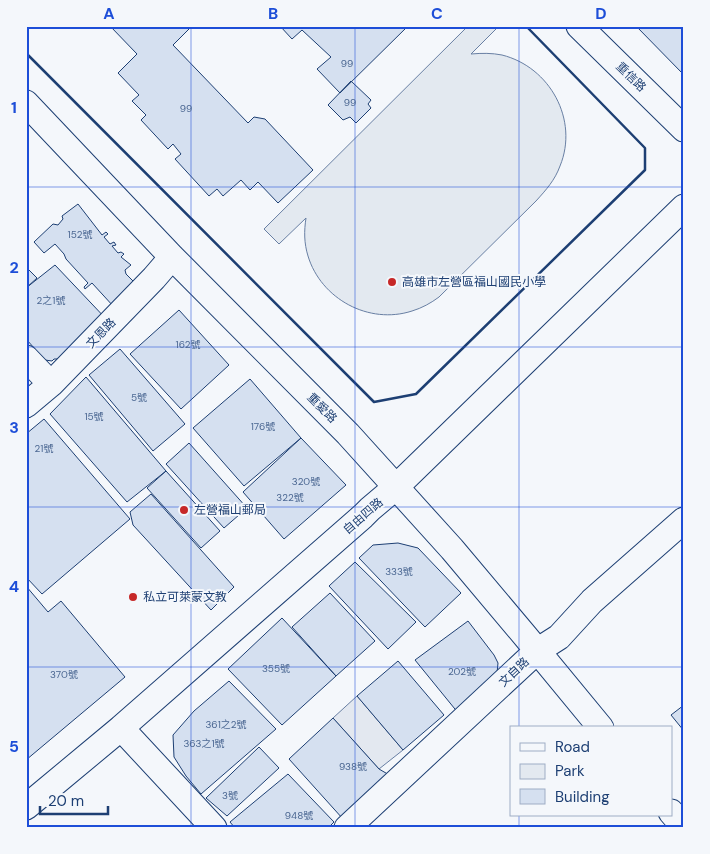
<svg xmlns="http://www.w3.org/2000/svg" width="710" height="854" font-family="'DM Sans','Noto Sans TC',sans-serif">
<rect width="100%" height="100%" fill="#f4f7fb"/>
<path fill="#e3e9f0" stroke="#687fa3" d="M468,26H494L496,29L471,54C482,53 492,53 502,55C550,67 579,120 560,166C555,180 546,190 536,201L439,297C431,303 422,308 412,311C369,325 321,299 308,256C304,243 304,231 306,218L279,244L264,229Z"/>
<path fill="#e3e8f0" stroke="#687fa3" d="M357,696L403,750L379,769L333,718Z"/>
<path fill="#d5e0f0" stroke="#1d3f73" d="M110,26H192L173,45L248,123L254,117L265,119L313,170L278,203L258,182L250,190L241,180L223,196L217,189L209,196L175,159L181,154L173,144L168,149L141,120L146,115L132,101L139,95L118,73L137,54Z
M280,26H408L340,93L317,69L331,57L302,30L292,39Z
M636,26H684V75Z
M351,81L371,100L368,104L371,108L356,123L350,117L343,120L328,105Z
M78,204L102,235L106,232L108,234L104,237L110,244L114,242L116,245L112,246L118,253L121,252L124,254L121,257L131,265L125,270L126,274L138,286L114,307L92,283L85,289L84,287L88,283L66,259L64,254L55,244L44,253L34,242L53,224L58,225L63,219L62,216Z
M55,265L109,322L60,359H54L52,361L45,360L26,339V288Z
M26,267L37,278L26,288Z
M179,310L229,365L181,409L130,354Z
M120,349L185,424L153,451L89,375Z
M86,377L166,471L127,502L50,414Z
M250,379L301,438L244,486L193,428Z
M44,419L130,519L42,594L26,577V434Z
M301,438L346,485L284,539L243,492Z
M189,443L247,508L224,528L166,464Z
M166,471L220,531L201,548L147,488Z
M151,494L234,587L211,610L133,525L130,512Z
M398,543L418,548L461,593L425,627L359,558L373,545Z
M355,562L416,622L388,649L329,586Z
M26,586L48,612L61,601L125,677L26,760Z
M330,593L375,641L336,676L292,627Z
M282,618L336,676L282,725L228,669Z
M468,621L494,655L498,663L497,673L459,714L415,660Z
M398,661L444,715L403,750L357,696Z
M229,681L276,729L201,794L186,776L174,757L173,735L194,711Z
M684,705V731L671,715Z
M333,718L379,769L391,776L343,819L289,759Z
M259,747L279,768L227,816L206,798Z
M288,774L334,822L328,828H235L230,822Z"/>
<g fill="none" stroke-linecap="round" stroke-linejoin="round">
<g stroke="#1d3f73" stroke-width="27">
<path id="minor" d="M579,26L684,129
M26,103L172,257L348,434L452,549L526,637L601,728
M26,358L51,384
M26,405L51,384L154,278L172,257
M121,728L214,828
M26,807L121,728L363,516L370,509L396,487L684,207
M671,812L684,827
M347,828L537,651L559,637L592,601L684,520"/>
</g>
<use href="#minor" stroke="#f4f7fb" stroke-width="25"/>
<path stroke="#1d3f73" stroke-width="2.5" d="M26,53L374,402L416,394L645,170V148L526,26"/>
</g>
<path fill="none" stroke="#1d4ed8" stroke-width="1" stroke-opacity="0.55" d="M191,26V828M355,26V828M519,26V728M26,187H684M26,347H684M26,507H684M26,667H684M519,815V828"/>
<g fill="#c62828" stroke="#f4f7fb" stroke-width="2">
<circle cx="392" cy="282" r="5"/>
<circle cx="184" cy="510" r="5"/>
<circle cx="133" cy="597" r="5"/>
</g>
<g text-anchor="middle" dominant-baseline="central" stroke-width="4" stroke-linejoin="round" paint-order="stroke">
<g font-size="10" fill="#4b6792">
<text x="347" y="63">99</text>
<text x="350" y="102">99</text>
<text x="186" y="108">99</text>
<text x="80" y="234">152號</text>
<text x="51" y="300">2之1號</text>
<text x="188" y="344">162號</text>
<text x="139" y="397">5號</text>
<text x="94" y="416">15號</text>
<text x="263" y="426">176號</text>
<text x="44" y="448">21號</text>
<text x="306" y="481">320號</text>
<text x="290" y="497">322號</text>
<text x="399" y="571">333號</text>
<text x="276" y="668">355號</text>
<text x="462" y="671">202號</text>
<text x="64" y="674">370號</text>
<text x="226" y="724">361之2號</text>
<text x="204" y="743">363之1號</text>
<text x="353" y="766">938號</text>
<text x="230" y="795">3號</text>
<text x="299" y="815">948號</text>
</g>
<g font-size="12" fill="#1d3f73" stroke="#f4f7fb">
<text transform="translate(631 77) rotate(44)">重信路</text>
<text transform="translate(101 333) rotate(-46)">文恩路</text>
<text transform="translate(322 408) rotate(45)">重愛路</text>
<text transform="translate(363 516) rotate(-41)">自由四路</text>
<text transform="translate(514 672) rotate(-43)">文自路</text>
</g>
<g font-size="12" fill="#1d3f73" stroke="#f4f7fb" text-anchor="start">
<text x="402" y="282">高雄市左營區福山國民小學</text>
<text x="194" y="510">左營福山郵局</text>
<text x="143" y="597">私立可萊蒙文教</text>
</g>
</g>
<rect width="710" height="854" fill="none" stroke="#f4f7fb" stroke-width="55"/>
<rect x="510" y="726" width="162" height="90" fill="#f4f7fb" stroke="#9eadc5"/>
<rect x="520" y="743" width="25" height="8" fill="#f4f7fb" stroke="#9eadc5"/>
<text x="555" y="752" font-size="15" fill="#1d3f73">Road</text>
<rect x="520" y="764" width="25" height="15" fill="#e3e9f0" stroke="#9eadc5"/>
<text x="555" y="776" font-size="15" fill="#1d3f73">Park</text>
<rect x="520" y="789" width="25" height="15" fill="#d5e0f0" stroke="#9eadc5"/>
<text x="555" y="802" font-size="15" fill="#1d3f73">Building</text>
<path d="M40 806v8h68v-8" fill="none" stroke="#1d3f73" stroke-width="2.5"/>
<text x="48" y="806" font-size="15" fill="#1d3f73" stroke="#f4f7fb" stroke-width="4" paint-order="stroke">20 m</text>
<rect x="28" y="28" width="654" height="798" fill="none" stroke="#1d4ed8" stroke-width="2"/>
<g font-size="16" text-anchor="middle" font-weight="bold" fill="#1d4ed8">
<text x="109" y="19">A</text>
<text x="273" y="19">B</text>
<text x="437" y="19">C</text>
<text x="601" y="19">D</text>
<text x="14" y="113">1</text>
<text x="14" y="273">2</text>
<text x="14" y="433">3</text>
<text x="14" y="592">4</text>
<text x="14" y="752">5</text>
</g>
</svg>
